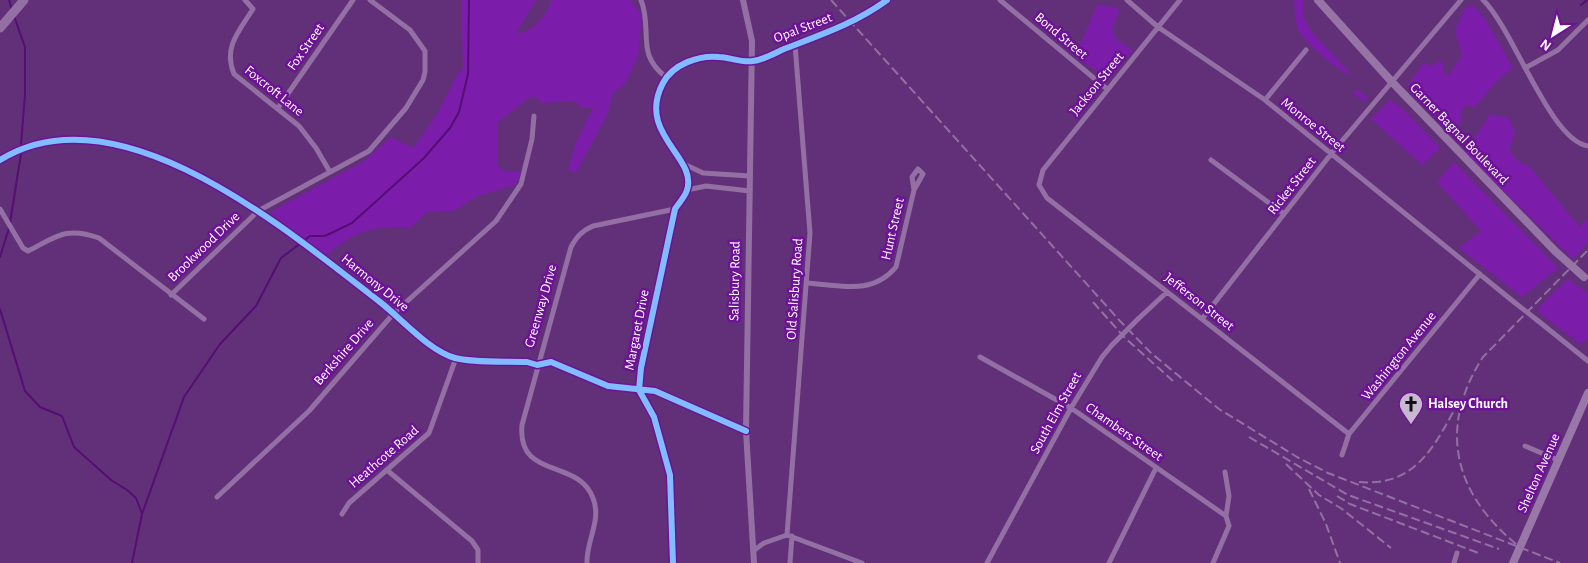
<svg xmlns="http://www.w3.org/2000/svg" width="1588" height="563" font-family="'Alegreya Sans',sans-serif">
<rect width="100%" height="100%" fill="#623079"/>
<path fill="#7b1daa" d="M461,0H536L516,33C533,33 546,16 552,0H630L642,15L638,56L625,84L613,93L608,113L576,173L568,170L576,142L593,108H581L575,101L542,103L534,96L527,99L497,123V165L504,171L522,172L515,185L480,195L453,211L427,212L411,227C371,227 359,228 327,255L272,214V211L364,161L391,137L413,148L438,112L458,73L463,69Z
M1294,0H1303V16L1311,31L1352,75C1340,74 1305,42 1299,31C1294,23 1295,9 1294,0Z
M1097,5L1117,7L1119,12L1112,30L1117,40L1133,50L1117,68L1102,74L1079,60L1059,40L1063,37L1077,47L1080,45Z
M1473,5L1486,20L1513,68L1497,81L1475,107L1465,105L1460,114L1463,120L1459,124L1444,129L1408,85L1423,63L1431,66L1439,61L1443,63V72L1449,75L1462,55L1455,31L1464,9Z
M1354,89L1367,96L1366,100L1363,101L1352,92Z
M1390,100L1404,110L1440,148L1422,165L1371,119Z
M1490,114L1509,118L1515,133L1509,150L1518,161L1529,166L1580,227L1588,218V243L1573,259L1465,153Z
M1454,162L1558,268L1522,297L1459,248L1481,231L1437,182Z
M1568,279L1588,293V340L1580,344L1538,312L1541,305Z"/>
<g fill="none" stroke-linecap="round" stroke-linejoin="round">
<path stroke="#540e74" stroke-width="2" d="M9,0L12,10
M1581,5L1587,0
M14,16L25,47V95L21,144
M10,223L21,154
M0,257L9,228
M0,309L25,391L40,407L62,416L74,447L111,480L127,490L136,498L142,514
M132,563L142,514L184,397L220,344L256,306L281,258L310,236H325L352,223L423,159L450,128L459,112L468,74L469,0"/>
<path stroke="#936fa4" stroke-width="5" d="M245,0L253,9C239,31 223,47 234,74L299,126L316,148L330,172
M641,0C653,30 635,54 666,77
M1000,0L1107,89
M1127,0L1158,27L1265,100L1514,302
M1180,0L1043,170L1039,185L1047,198L1349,434
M1483,0C1513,28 1550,141 1588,146
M1525,68L1558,50L1588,20
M1265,100L1306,50
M278,108L353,0
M0,160C119,86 289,232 380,302C402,319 428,350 455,358C473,363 507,361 527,362L537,365L551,362L608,386L655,391L746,431
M1211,160L1284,214
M686,165L703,173L750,176
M918,169L923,174L914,190L912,177Z
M687,190L706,186L750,191
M0,209L23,248L28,251C56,237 66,226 99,238L204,319
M807,283C840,285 872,296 896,267L914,190
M171,295L258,211L369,151L406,108L423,80L425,72V51L410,30L370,0
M1138,319L1167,292
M1202,319L1331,154L1461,0
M1537,320L1588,361
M980,357L1071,408L1226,516
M1525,446L1558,460
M1342,455L1349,434L1480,274
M388,471L472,541L478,550V563
M1225,472L1229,496L1226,516
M217,497L309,411L394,313L496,221L521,184L532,139L534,116
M342,514L349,503L429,433L456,358
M787,535L810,233L795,45
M753,551L764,543L787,535L862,563
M587,563C586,541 602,520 593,498C578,458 517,480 522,425L571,247C577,236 582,231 593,226L675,209
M673,563L670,475L654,417L639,390L641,368L675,209C678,204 685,197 687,190C698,157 636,134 663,83C673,64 699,55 719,57C729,57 742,63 753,61C763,60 775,53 784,49C820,35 856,23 887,0
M790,563L792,536
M987,563L1071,408L1102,357L1112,345
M1109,563L1156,468
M1213,563L1229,526L1226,516
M1454,563L1457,553"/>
<path stroke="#936fa4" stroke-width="6" d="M743,0L752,41L746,431L754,563"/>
<path stroke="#9978a9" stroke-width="8" d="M1513,563L1588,393"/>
<path stroke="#9674a6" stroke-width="8" d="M1318,0L1392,82L1555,251"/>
<path stroke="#9370a3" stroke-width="9" d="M0,28L24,0"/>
<path stroke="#9370a3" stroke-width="2" stroke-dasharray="9 4" stroke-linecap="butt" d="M831,0L1120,321L1151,353L1219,409L1297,457L1328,473L1560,563
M1093,302L1124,337L1173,381
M1249,437L1348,495L1499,549
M1286,464L1319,495L1342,509L1391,548
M1359,482C1415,487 1434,447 1457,405
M1309,489L1326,524L1340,563
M1337,496L1350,504L1481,554
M1516,544C1453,492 1438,427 1483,357L1588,250"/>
<path stroke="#936fa4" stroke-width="5" d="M1514,302L1537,320
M1112,345L1138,319"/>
<path stroke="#9674a6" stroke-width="8" d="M1555,251L1584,277"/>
<g stroke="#6d1297" stroke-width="9">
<path id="cycleway" d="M0,160C119,86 289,232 380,302C402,319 428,350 455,358C473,363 507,361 527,362L537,365L551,362L608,386L655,391L746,431
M673,563L670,475L654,417L639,390L641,368L675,209C678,204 685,197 687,190C698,157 636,134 663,83C673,64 699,55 719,57C729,57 742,63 753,61C763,60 775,53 784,49C820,35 856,23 887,0"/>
</g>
<use href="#cycleway" stroke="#80bcff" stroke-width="6"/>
</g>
<defs>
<g id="church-pin" transform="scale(1.25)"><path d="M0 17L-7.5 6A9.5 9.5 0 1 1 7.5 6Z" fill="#c8b7d0" stroke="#6d1297"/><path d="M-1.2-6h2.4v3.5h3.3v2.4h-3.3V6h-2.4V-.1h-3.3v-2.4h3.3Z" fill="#111"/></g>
</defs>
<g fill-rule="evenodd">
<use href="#church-pin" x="1411" y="404"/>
</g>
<g text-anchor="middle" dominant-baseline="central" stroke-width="5" stroke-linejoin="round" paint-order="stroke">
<g font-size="14" fill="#fff" stroke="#6d1297">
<text transform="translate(803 28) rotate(-21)">Opal Street</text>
<text transform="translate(1061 36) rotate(40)">Bond Street</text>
<text transform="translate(306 47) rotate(-55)">Fox Street</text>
<text transform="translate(1097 84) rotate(-51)">Jackson Street</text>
<text transform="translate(274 91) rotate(39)">Foxcroft Lane</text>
<text transform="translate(1313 125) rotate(39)">Monroe Street</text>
<text transform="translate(1459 134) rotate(46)">Garner Bagnal Boulevard</text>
<text transform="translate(1292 186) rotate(-52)">Ricket Street</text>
<text transform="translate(893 229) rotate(-77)">Hunt Street</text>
<text transform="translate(204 247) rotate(-44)">Brookwood Drive</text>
<text transform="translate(735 281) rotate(-89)">Salisbury Road</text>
<text transform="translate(375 283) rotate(39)">Harmony Drive</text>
<text transform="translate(795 289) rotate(-86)">Old Salisbury Road</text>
<text transform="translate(1199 302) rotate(38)">Jefferson Street</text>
<text transform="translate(541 306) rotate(-74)">Greenway Drive</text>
<text transform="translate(637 330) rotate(-79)">Margaret Drive</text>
<text transform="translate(344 352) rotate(-49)">Berkshire Drive</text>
<text transform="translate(1399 356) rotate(-51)">Washington Avenue</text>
<text transform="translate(1056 413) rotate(-61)">South Elm Street</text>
<text transform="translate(1124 432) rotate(35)">Chambers Street</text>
<text transform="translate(384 457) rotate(-41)">Heathcote Road</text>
<text transform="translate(1539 473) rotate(-66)">Shelton Avenue</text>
</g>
<g font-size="14" font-weight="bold" fill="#fff" stroke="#6d1297" text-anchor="start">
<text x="1428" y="404">Halsey Church</text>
</g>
</g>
<g transform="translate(1553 35) rotate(216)" stroke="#6d1297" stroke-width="4" paint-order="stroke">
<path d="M0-4L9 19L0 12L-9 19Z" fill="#ffffff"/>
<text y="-8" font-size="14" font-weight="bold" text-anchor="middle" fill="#ffffff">N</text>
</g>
</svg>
